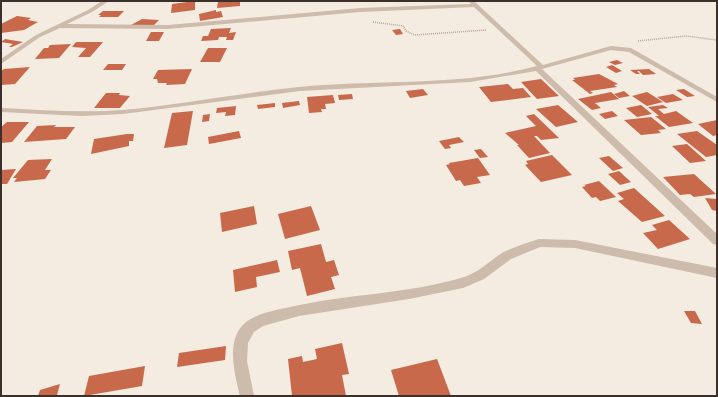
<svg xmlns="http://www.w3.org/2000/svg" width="718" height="397" font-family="Mulish,sans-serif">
<rect width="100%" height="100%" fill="#f4ebe1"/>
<path fill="#c8694b" d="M195,1V10L171,13L172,4Z
M218,1H240V6L217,8Z
M216,10V12L221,11L223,17L200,21L199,14Z
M103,11H124L118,17H99L101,15H98Z
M17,16L31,18L28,20L38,22L24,30L1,33V24Z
M142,19L159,20L153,26L131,25Z
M231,28L229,33L236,32L233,40H226L227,37H219L218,40L201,41L203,36H208L211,29Z
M400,29L403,34L396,35L392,30Z
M151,32H164L159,41H146Z
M5,39L23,42L12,47H9L13,44L1,42Z
M76,42H103L90,57H78L86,48L72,47Z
M71,44L59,58L35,59L44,48H48L50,45Z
M208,48H227L220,62H200Z
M617,60L623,63L615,65L609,62Z
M108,64H126L122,70H103Z
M612,65L622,71L616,73L606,67Z
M30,67L15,84L1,85V71L4,69Z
M192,69L185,84L166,85L167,83H158L157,79H153L158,70Z
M649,69L656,74L643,75L639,71H637L640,74H636L630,70Z
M599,74L618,84L614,85L617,87L590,91L593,93L590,94L572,80H575L573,78Z
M541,79L559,96L537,99L521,82Z
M508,84L513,89L523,88L531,97L491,102L479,87Z
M423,89L428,95L410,98L406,91Z
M684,89L695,96L687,97L676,90Z
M624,91L630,96L619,98L614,94Z
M611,92L619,99L595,103L601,108L592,110L578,99Z
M647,92L663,102L647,106L632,96Z
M106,93H120L119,95L130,96L120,108H94Z
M352,94L353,99L339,100L338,95Z
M673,94L683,100L666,103L657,97Z
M333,95L335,103L325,104L326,109H321L322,112L309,113L307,97Z
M299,101L300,105L283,108L282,103Z
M275,103V107L258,109L257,105Z
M558,105L578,122L556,127L536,109Z
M641,105L652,114L637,117L626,108Z
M663,105L668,108L658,109L664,114L676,111L693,123L669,127L655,116H659L648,107Z
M236,106L235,115L225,116L226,112L216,113L217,108Z
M193,111L187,145L164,148L172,113Z
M612,111L618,116L605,119L599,114Z
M210,114L209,121L202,122L203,115Z
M534,114L559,138L541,140L537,136H534L550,153L529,158L517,145H519L505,133L536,126L526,116Z
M651,117L666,129L658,130L661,133L641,135L624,120Z
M717,120V135L713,136L698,124Z
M7,122H29L12,142L1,143V127Z
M56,125L54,127H75L66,139L24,142L37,126Z
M239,131L241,138L209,144L208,137Z
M697,131L717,145V155L706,157L677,134Z
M127,134H134L133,141H129V146L91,154L94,139Z
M459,137L464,142L449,145L451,148L445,149L439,141Z
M687,144L706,161L690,163L672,146Z
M481,149L488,157L480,158L474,150Z
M552,155L572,175L541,182L525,165L528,164L526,161Z
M609,156L623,168L613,171L599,158Z
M478,158L490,175L477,177L481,183L464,186L460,180L456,181L446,165L450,164L449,163Z
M52,159L45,170H51L45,179L14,182L17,178H13L28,160Z
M16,169L7,184H1V170Z
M619,171L631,182L620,185L608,174Z
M694,174L716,194L694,197L690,194L680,195L663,177Z
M599,181L616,197L600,201L596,197L592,198L582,187L586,186L584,185Z
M634,188L665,216L642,222L618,201L624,199L617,193Z
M705,198L717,199V211L712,210Z
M254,206L257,224L222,232L220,213Z
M311,206L320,230L285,239L278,214Z
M669,220L690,239L658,249L643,233L657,230L652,225Z
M321,244L326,262L334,260L339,275L331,277L335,289L307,296L300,268L292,270L288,251Z
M277,260L280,272L256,277L257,287L235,292L233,270Z
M684,311H695L702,324L691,323Z
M342,343L349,374L342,375L346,396H292L288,359L302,356L303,362L317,359L315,349Z
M226,346L225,360L177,367L179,353Z
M437,359L451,396H399L391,370Z
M145,366L142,386L84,396L89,376Z
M60,384L57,395L38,396L40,390Z"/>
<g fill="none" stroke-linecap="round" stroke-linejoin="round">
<path stroke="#b9a596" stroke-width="1.5" stroke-dasharray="1 1" stroke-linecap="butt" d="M373,22L403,26L406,31L415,35L486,30
M638,41L686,36L717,40"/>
<path fill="#cdbbac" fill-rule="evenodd" d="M102,1H109L92,12L67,24L168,25L360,8L471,4L468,1H474L543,65L611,46L631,48L717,97V102L629,52L611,50L542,69L717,234V245L713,244L536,71L470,82L300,91L123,114L82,116L1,112V108C41,110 82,113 122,110C181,105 240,93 299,87C378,79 460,87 537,66L474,7L360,12L168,29L60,28L40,37L1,64V59L36,35L88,10Z
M539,239L575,240L717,268V278L575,248L540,247L511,259L484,279L463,288L409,299L299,316L263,326L254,332L248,343L247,361L254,396H240C235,375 225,340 245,323C257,313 276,310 290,307C347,294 406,294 461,278C477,274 488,262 502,253C513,247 527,243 539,239Z"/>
</g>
<rect width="718" height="397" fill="none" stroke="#3b302b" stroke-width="4"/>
</svg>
